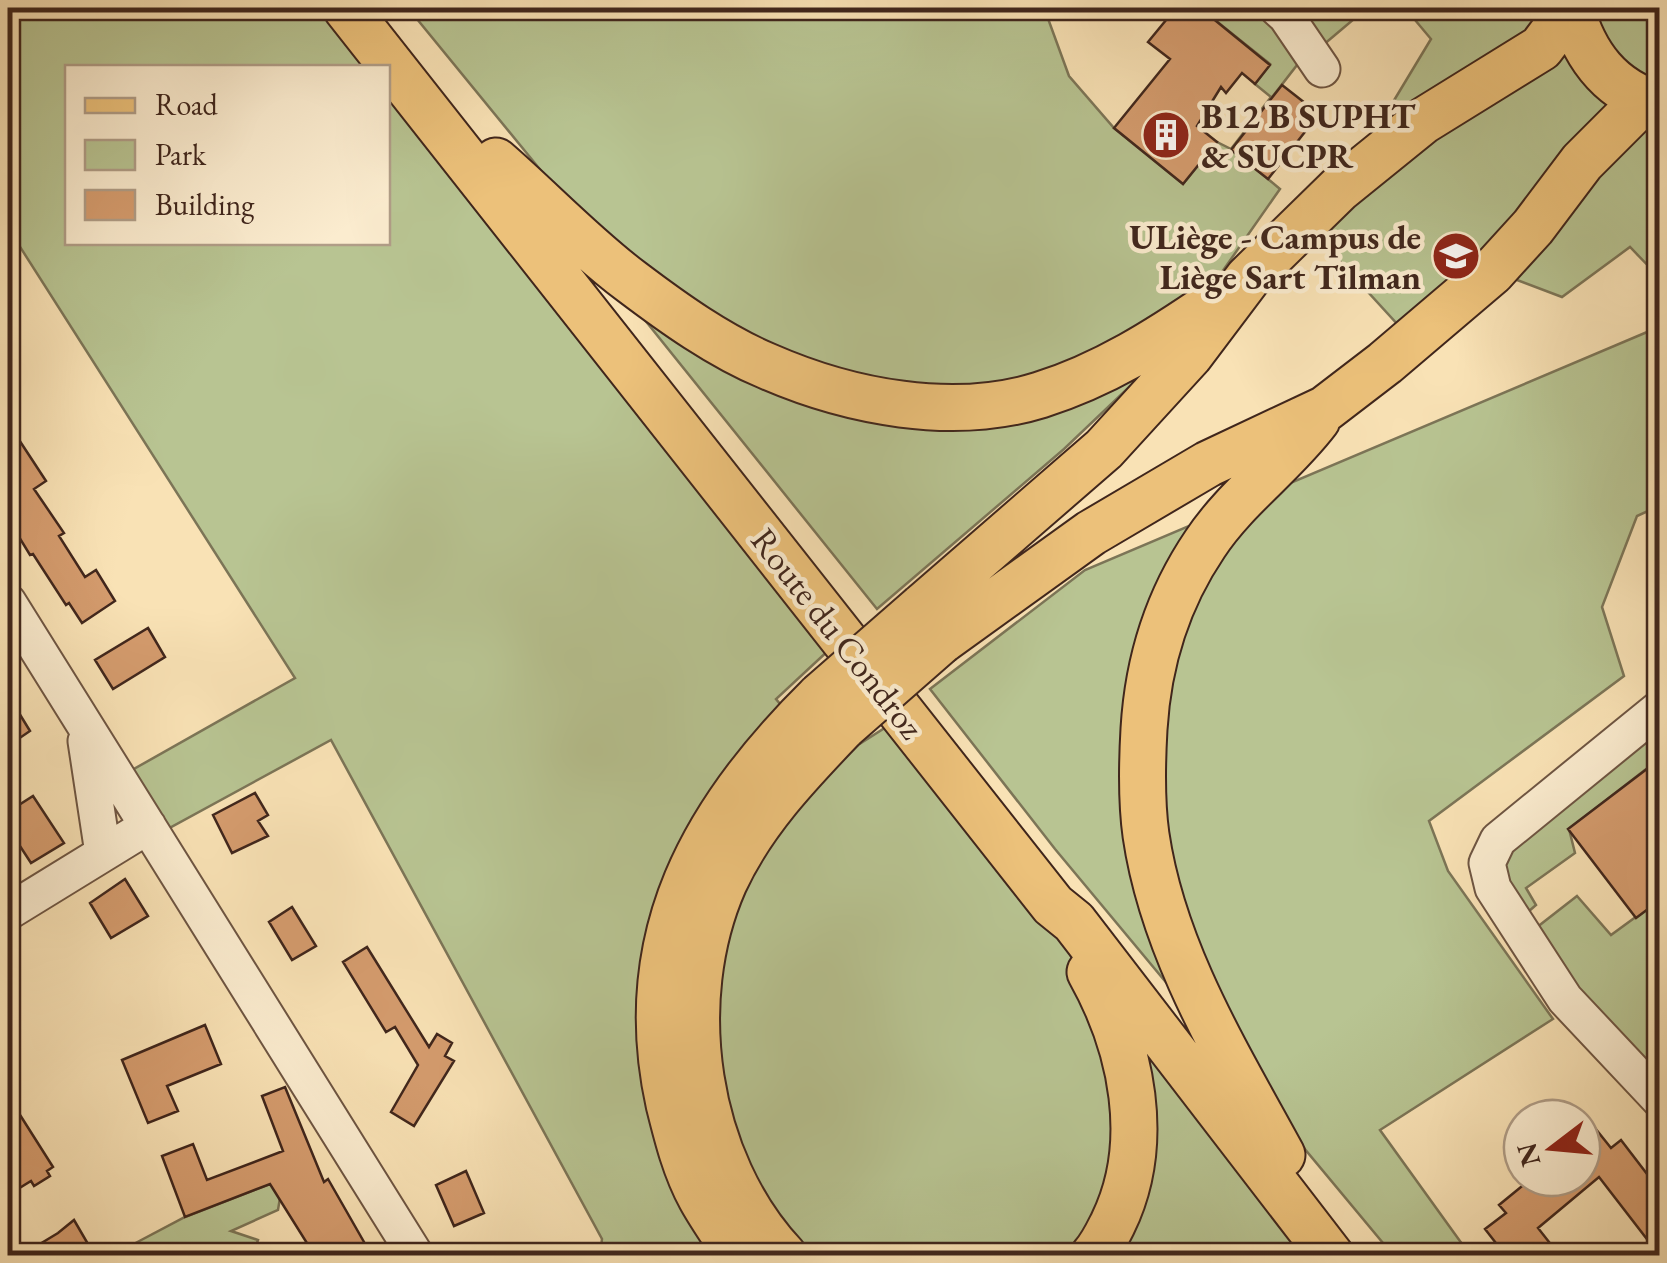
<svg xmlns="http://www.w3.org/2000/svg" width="1667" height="1263" font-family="'EB Garamond',serif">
<rect width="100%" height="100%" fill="#f9e2b5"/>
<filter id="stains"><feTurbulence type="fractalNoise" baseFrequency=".002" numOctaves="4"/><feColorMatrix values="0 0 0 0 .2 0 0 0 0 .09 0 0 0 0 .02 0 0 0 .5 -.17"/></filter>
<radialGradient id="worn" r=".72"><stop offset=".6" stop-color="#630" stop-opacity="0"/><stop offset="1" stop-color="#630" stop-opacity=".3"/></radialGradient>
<path fill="#b8c492" stroke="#7c7557" stroke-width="2.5" d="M8,8H330L378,67L68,68V242H388V80L831,648L776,699L786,711L684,844L719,1255H600L602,1239L331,740L162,832L125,774L295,678L8,228Z
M408,8H1039L1046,13L1069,76L1114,128L1183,184L1217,142L1231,149L1271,97L1255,84L1270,64L1200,8H1261L1304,56L1232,149L1280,189L1166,352L1064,449L877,609L591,253L593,219L547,178Z
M1289,8H1367L1322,46Z
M1405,8H1556L1574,63L1659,141V277L1630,247L1562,297L1477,265L1400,327L1314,233L1431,39Z
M1584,8H1659V92L1639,86Z
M1659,327V506L1637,516L1602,607L1624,676L1429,821L1448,871L1553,1019L1380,1130L1470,1255H1393L1055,849L930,689L1085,570Z
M1659,720V759L1569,829L1575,853L1526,888L1536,905L1520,919L1497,854Z
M891,724L1065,946L1095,997L1126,1117L1084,1255L810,1256L799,1247L757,1193L716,1076L713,999L729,927L753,862L789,811L858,745Z
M1577,896L1611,935L1659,900V1086L1527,935Z
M1147,1047L1311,1255L1115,1256Z
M283,1179L278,1210L231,1231L258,1240L253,1255L111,1256L185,1217Z"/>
<path fill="#d59c6e" stroke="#40261c" stroke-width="2.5" d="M1176,8H1200L1270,65L1255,84L1242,73L1226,93L1221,87L1197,126L1217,142L1183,184L1114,128L1170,59L1148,42Z
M1282,85L1319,114L1268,179L1231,150Z
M8,423L46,481L34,489L64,533L59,536L85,577L96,570L115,601L82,623L69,603L66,605L33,554L30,555L8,519Z
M148,628L165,657L113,689L95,660Z
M8,695L30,731L8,746Z
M1660,759V900L1636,918L1568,829Z
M255,793L268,815L258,821L268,836L232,853L213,815Z
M33,796L64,843L31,863L18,843L8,850V812Z
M125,879L148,916L111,938L90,903Z
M292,907L316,946L292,960L269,922Z
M367,947L429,1047L437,1034L452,1043L445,1056L454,1061L414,1126L391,1112L418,1065L395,1027L386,1032L343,962Z
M205,1025L221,1064L167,1086L178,1111L148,1123L122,1060Z
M285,1087L324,1182L328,1179L372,1256H315L270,1184L185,1217L162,1156L193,1144L207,1180L283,1151L262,1096Z
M8,1096L53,1167L47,1171L50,1176L34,1186L31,1181L8,1195Z
M1595,1128L1611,1148L1621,1140L1660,1191V1256L1599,1177L1538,1228L1560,1256H1506L1485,1229L1506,1213L1499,1205L1532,1178H1582V1139Z
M466,1171L484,1213L454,1226L436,1185Z
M74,1220L95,1256H20L58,1233Z"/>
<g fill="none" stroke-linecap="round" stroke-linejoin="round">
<g stroke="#6e5542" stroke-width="39">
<path id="minor" d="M1277,8L1286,16L1322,69
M8,602L416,1256
M1660,708L1498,840L1487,863L1493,888L1565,999L1660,1100
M86,741L103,853
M8,912L148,826"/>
</g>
<g stroke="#40261c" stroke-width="49">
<path id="major" d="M346,8L1053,905L1074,922L1331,1256
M1571,8C1584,55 1610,91 1660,105
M496,161C541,200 585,247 632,282C673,313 719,346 767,366C849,402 953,422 1040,395C1104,375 1159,340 1213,303
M922,607L1104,449L1190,355L1248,278L1339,189L1423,121L1541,48L1571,8
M941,641L1091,533L1208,464L1325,409L1385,363L1492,272L1533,227L1582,162L1643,101
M1090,972C1132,1047 1152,1143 1113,1223C1107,1235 1102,1246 1093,1256
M1282,1155C1227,1054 1163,951 1146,835C1141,800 1142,764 1144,729C1148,662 1167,600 1205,544C1236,497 1283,465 1317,420
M738,1256C726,1237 712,1218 701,1198C685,1169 677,1136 669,1104C632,937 703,811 820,696
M784,1256C695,1161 672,1001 724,883C752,822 798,774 844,726"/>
</g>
<use href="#minor" stroke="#fbeccf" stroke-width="35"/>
<use href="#major" stroke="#ecc17a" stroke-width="45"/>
<g stroke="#40261c" stroke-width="49" stroke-linecap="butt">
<path id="major-bridge" d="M820,696L922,607
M844,726L941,641"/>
</g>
<use href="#major-bridge" stroke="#ecc17a" stroke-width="45"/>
</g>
<defs>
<g id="building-disc" transform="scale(2.5)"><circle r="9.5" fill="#8f2418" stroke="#fbeccf"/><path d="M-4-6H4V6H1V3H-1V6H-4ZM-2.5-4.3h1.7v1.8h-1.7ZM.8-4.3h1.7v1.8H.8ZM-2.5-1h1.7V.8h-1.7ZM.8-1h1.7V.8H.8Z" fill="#fff"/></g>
<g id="university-disc" transform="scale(2.5)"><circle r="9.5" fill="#8f2418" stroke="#fbeccf"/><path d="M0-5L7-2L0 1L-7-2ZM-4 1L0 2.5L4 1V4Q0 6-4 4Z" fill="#fff"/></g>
</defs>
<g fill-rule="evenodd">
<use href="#building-disc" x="1166" y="135"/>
<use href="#university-disc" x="1456" y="256"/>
</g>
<g text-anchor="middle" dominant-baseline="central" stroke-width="9" stroke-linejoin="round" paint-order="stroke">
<g font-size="35" font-weight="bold" fill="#40261c" stroke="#fbeccf" text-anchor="start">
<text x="1201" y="115">B12 B SUPHT<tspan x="1201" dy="40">&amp; SUCPR</tspan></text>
<text x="1421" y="236" text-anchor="end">ULiège - Campus de<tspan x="1421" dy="40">Liège Sart Tilman</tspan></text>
</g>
<g font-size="35" fill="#40261c" stroke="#fbeccf">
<text transform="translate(838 633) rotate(52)">Route du Condroz</text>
</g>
</g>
<rect width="1667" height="1263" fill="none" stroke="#f9e2b5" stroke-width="40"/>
<rect x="10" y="10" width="1647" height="1243" fill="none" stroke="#40261c" stroke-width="5"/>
<rect x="20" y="20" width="1627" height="1223" fill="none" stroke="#40261c" stroke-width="2.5"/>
<rect x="65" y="65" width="325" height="180" fill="#fbeccf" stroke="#b09d87" stroke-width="2.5"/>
<rect x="85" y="98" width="50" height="15" fill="#ecc17a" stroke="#b09d87" stroke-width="2.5"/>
<text x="155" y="115" font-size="30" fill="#40261c">Road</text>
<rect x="85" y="140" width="50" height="30" fill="#b8c492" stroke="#b09d87" stroke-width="2.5"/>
<text x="155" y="165" font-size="30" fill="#40261c">Park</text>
<rect x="85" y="190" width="50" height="30" fill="#d59c6e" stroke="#b09d87" stroke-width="2.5"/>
<text x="155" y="215" font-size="30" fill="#40261c">Building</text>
<g transform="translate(1552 1148) rotate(254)"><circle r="48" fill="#fbeccf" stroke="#b09d87" stroke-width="2.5"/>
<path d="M0-8L18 38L0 25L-18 38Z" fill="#8f2418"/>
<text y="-15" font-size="28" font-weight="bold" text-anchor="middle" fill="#40261c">N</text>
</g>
<rect width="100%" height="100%" filter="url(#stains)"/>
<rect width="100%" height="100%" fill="url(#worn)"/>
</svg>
